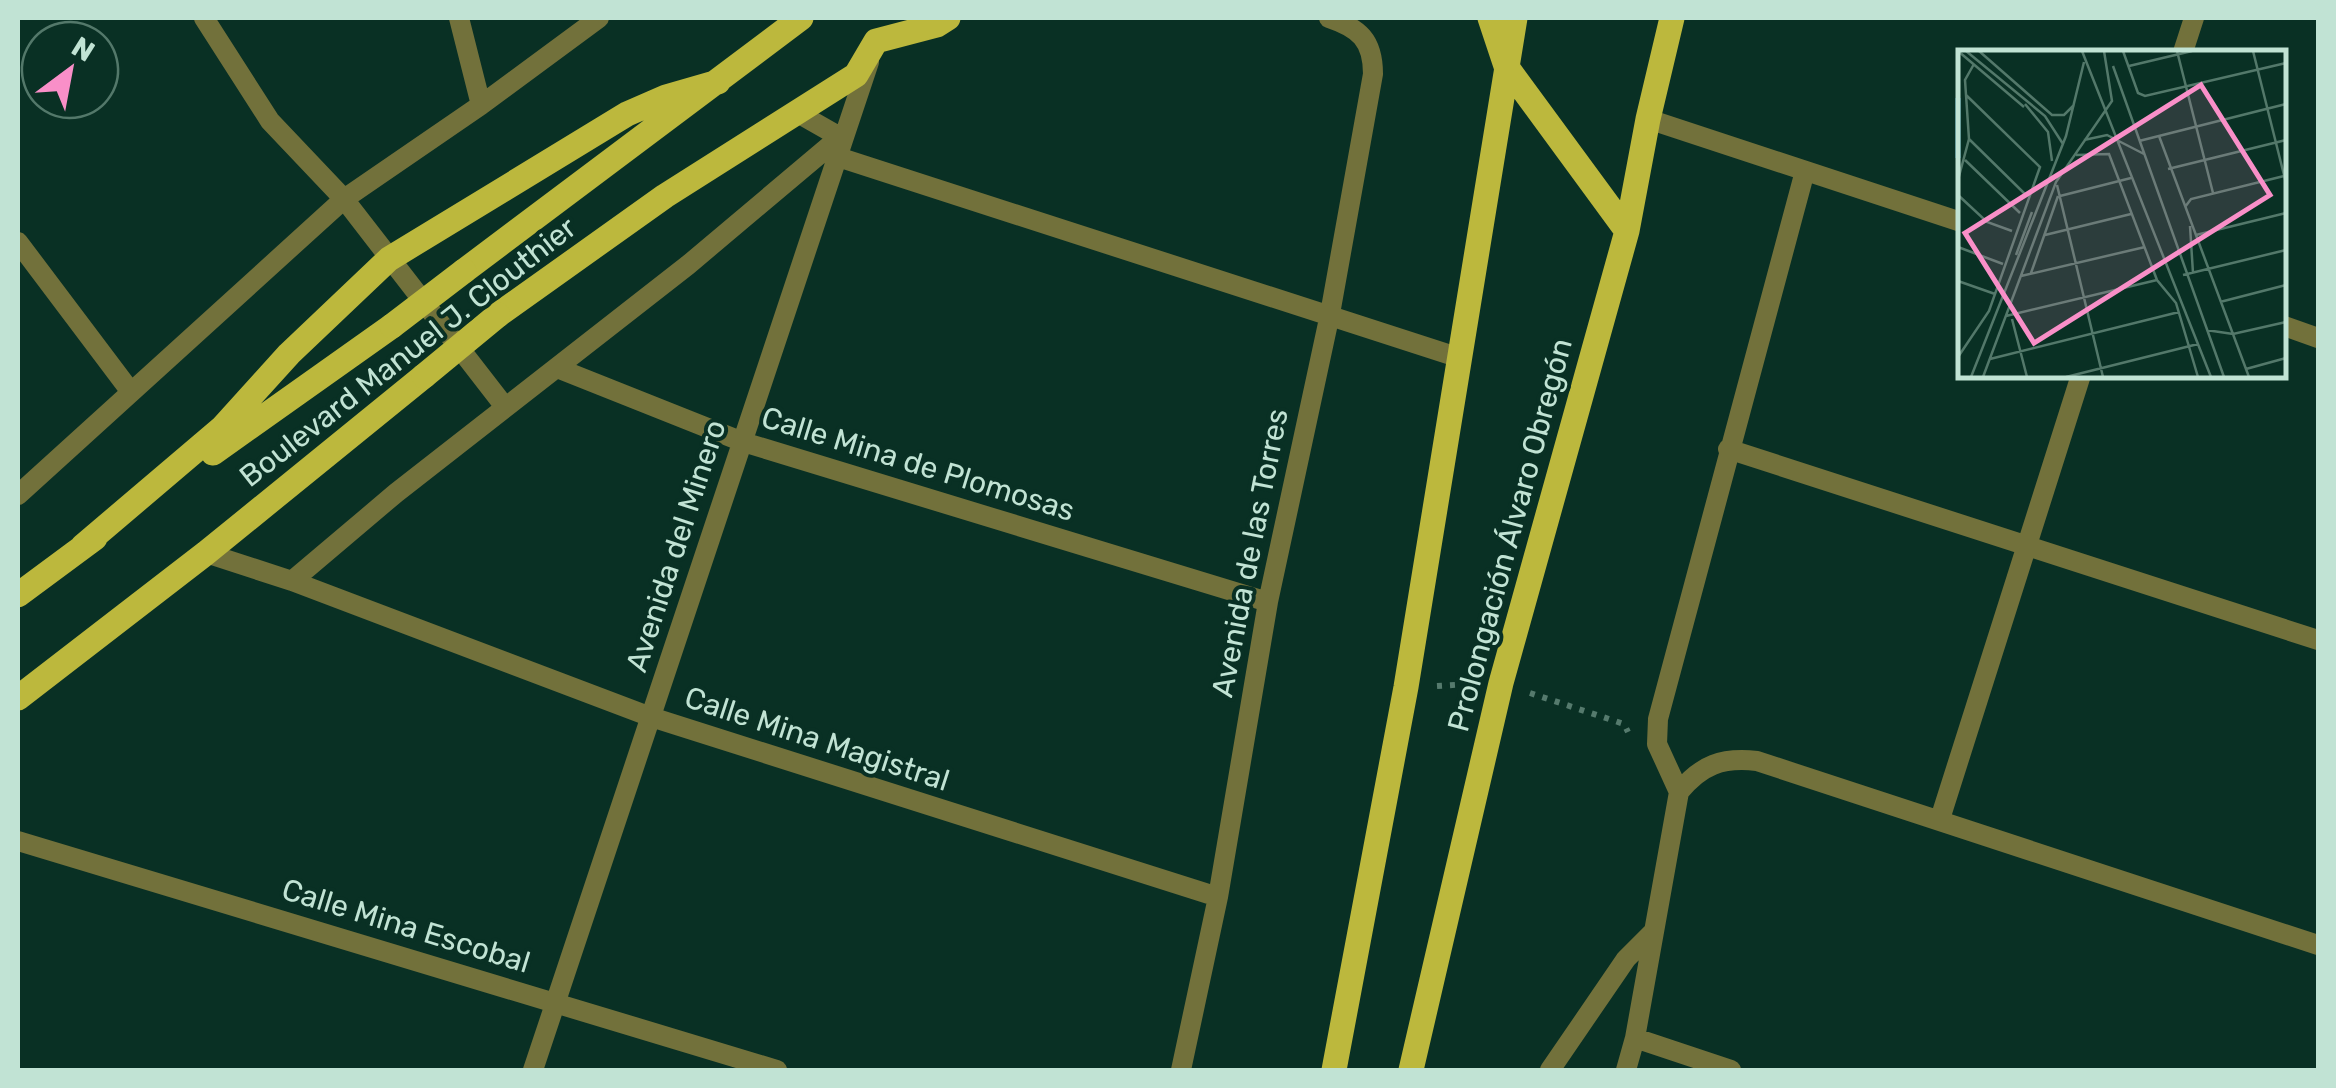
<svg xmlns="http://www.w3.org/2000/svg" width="2336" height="1088" font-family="Rubik,sans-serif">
<rect width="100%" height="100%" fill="#093024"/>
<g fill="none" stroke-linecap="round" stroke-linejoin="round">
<path stroke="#557a6d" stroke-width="6" stroke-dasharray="5 8" stroke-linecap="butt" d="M1437,686L1469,684
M1530,693L1624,724L1628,732"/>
<path stroke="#72713b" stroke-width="20" d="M204,18L270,121L344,199L505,407
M459,18L481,105
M2183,52L2194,18
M796,112L840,137L838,157L1457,357
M1648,119L1961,222
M18,242L131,392
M2284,326L2318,338
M557,368L743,442L1268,602
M1728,449L2318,640
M18,495L344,199L481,105L599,18
M206,553L292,581L651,717L1218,897
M292,581L396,493L688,265L840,137
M1679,792C1701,765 1722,757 1757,761L2318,945
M1940,819L2081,375
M18,841L777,1070
M1635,1038L1731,1070
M533,1070L869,62
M1181,1070L1218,897L1268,602L1330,314L1373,74C1373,40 1359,28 1329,18
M1550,1070L1626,959L1653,932
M1626,1070L1635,1038L1679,792L1657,744L1658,719L1805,171"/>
<path stroke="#bcb83d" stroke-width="25" d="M1490,18L1506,66L1627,231
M464,271L801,18
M498,315L665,196L856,75L876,41L937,25L948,18
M213,453L392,326
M83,546L223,427L289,354L389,259L627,114L666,97L718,82
M18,595L95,538
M18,698L206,553L424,376
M1334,1070L1406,687L1515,18
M1411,1070L1501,683L1627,231L1648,119L1672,18"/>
<path stroke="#bcb83d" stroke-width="25" d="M392,326L464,271
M424,376L498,315"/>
</g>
<g text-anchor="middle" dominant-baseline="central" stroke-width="8" stroke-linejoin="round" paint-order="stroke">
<g font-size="30" fill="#c1e3d4" stroke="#093024">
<text transform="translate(408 352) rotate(-38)">Boulevard Manuel J. Clouthier</text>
<text transform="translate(918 464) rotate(17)">Calle Mina de Plomosas</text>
<text transform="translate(1510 535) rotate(-75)">Prolongación Álvaro Obregón</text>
<text transform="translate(676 546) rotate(-72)">Avenida del Minero</text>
<text transform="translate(1250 553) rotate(-79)">Avenida de las Torres</text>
<text transform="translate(817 739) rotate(18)">Calle Mina Magistral</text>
<text transform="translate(406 926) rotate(17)">Calle Mina Escobal</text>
</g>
</g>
<g transform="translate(1958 50)">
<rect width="328" height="328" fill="#093024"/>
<path fill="none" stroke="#2182a4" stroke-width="5" d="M0,48V108"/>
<path fill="none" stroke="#53786a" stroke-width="2.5" d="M0,1L66,57M8,1L87,66L105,94M21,1L94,65H106L116,55M124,1L253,327M165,1L180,43L187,46L328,13M219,1L255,143M295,1L328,133M155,16L266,327M171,16L234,1M67,54L90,82L94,111M201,86L291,327M11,89L69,146M126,90L149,85L186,104M181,91L328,54M118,105L151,104L199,230L218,253L240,327M7,110L62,163M210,119L328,90M0,130L11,89L7,30L16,14M99,135L145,327M0,145L29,172L54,181M102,146L173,128M227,157L233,149L326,126M232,176L235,223M87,185L173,164M238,185L328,163M0,197L45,214M58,205L74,162M73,223L100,146M225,225L328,200M63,226L187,197M0,231L37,244M262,252L328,235M48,266L199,230M54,269L69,327M248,280L275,284L328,272M0,307L31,261L82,117L8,45M32,309L221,262M288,319L328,308M13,327L108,86L126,12M25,327L98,132L154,51L146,1M108,327L240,294"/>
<path fill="#f98fc8" fill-opacity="0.15" stroke="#f98fc8" stroke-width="5" d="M243,35L312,145L76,293L7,183Z"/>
<rect width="328" height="328" fill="none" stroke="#c1e3d4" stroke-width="5"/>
</g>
<rect width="2336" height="1088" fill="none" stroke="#c1e3d4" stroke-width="40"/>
<g transform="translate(70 70) rotate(32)"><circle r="48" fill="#093024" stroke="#53786a" stroke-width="2.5"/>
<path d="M0-8L18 38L0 25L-18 38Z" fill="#f98fc8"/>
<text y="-15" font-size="28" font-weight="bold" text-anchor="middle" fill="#c1e3d4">N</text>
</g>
</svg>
